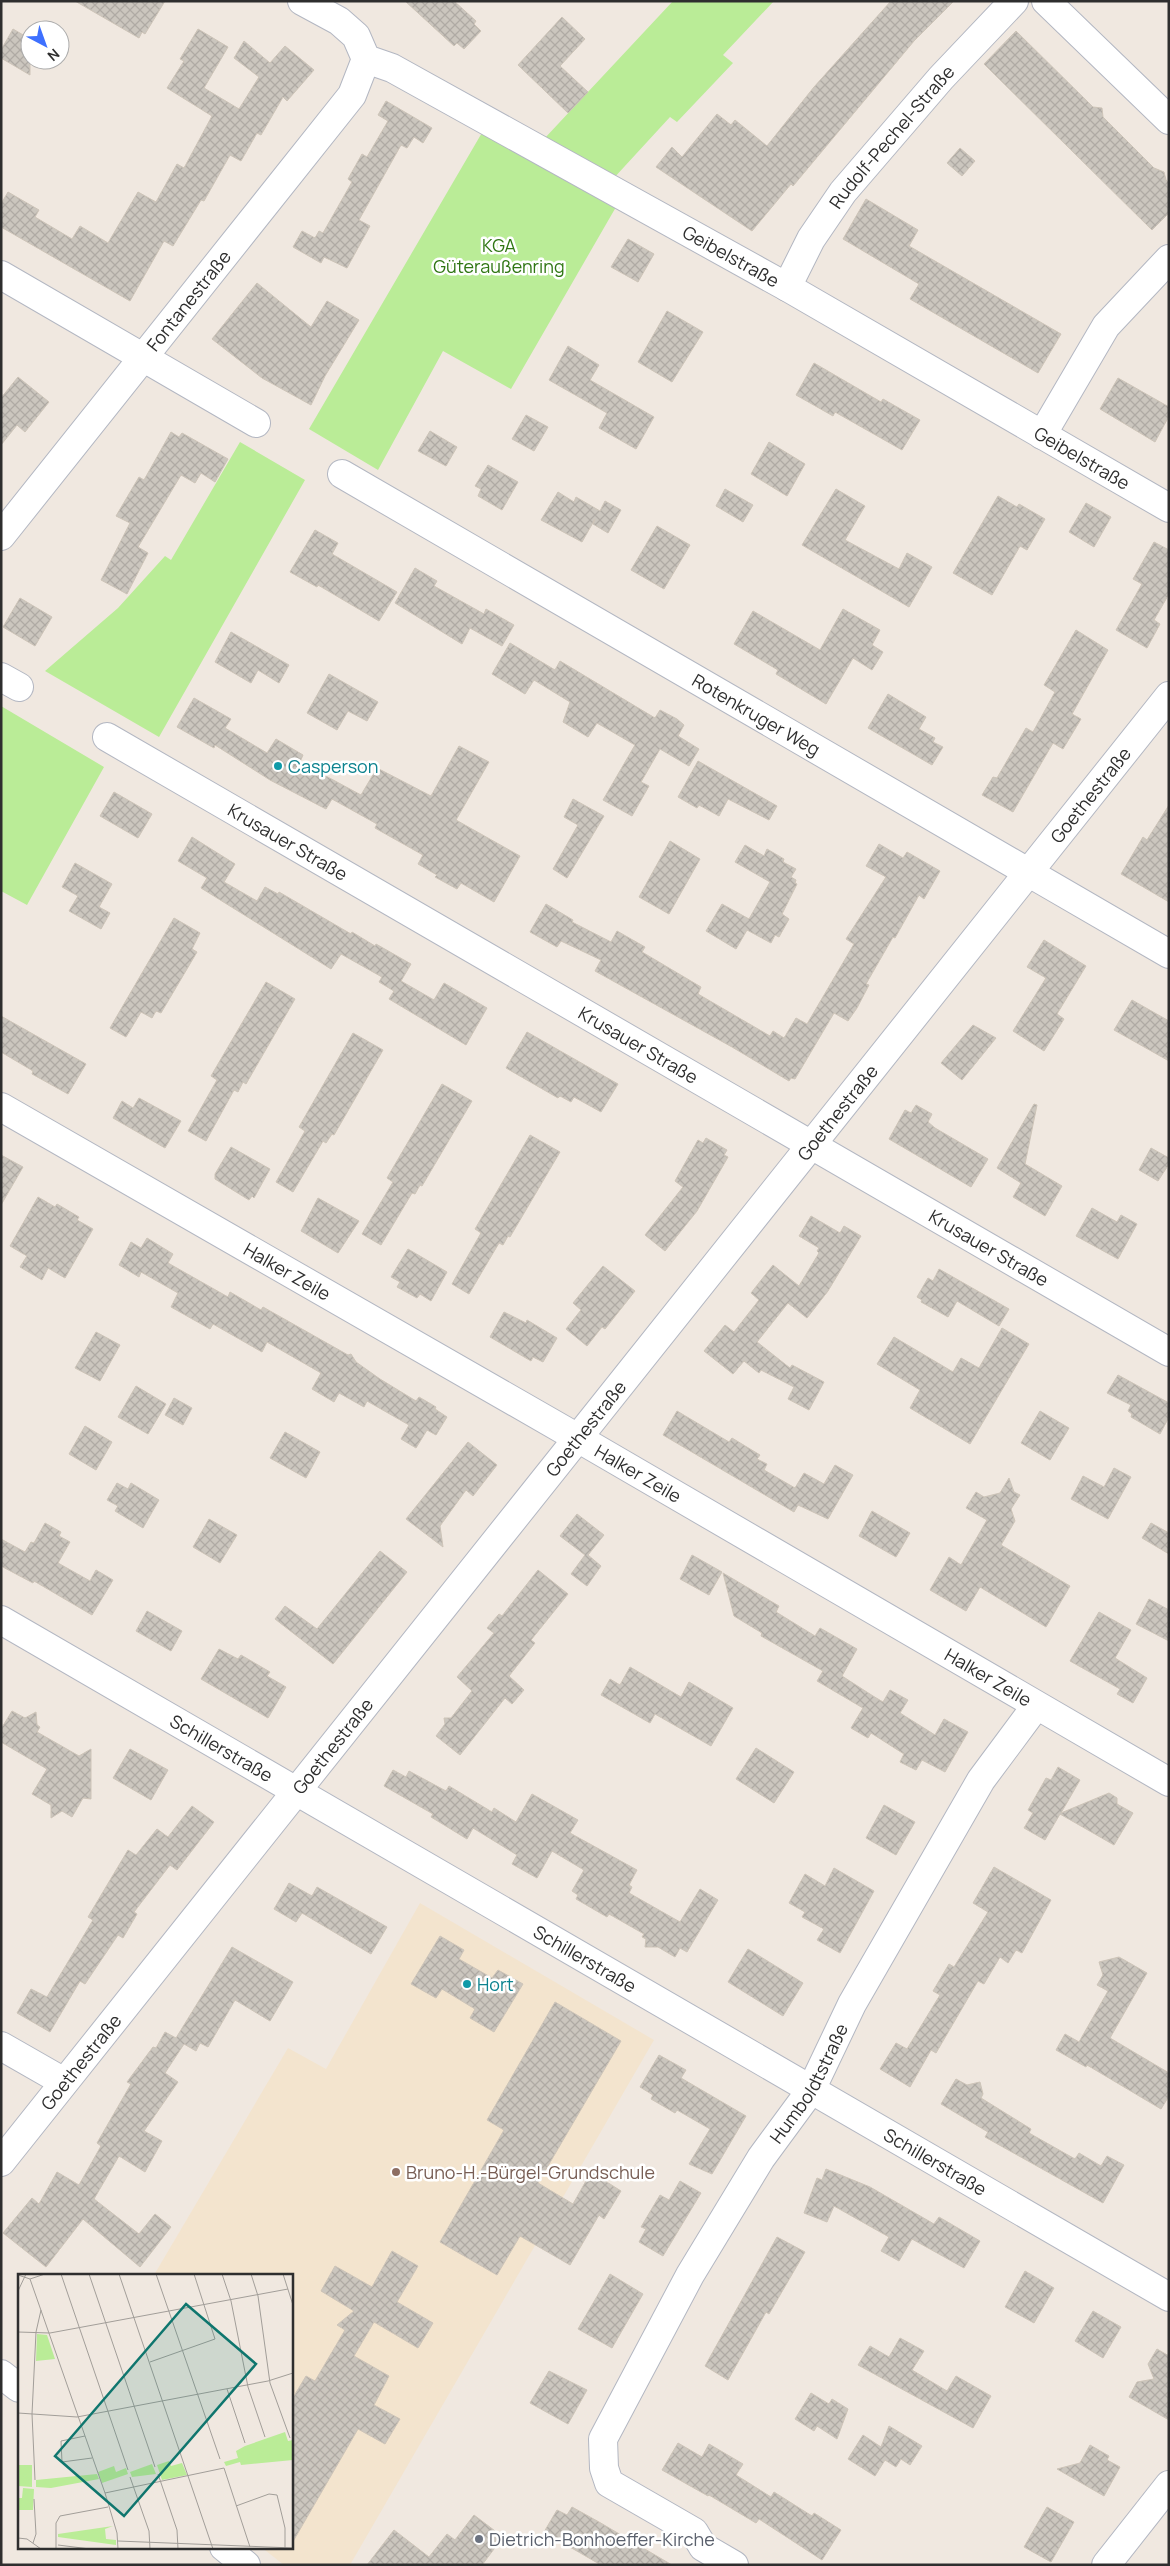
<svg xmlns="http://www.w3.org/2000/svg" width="1170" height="2566" font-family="Manrope,sans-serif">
<defs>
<pattern id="building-cross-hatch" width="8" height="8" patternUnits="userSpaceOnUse" patternTransform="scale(1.25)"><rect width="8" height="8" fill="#cbc6be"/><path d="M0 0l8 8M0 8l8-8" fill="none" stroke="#afaaa4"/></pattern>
</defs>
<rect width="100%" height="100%" fill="#f0e8e0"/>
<path fill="#f3e4ce" d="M420,1903L654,2040L350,2565H284L261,2547H291V2275H154L288,2048L326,2069Z"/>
<path fill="#baec97" d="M673,1H774L723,55L733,63L677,122L670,117L613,179L544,139Z
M483,131L616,207L511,389L443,351L378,470L309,429Z
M240,442L305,480L159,737L45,671L118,608L165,556L171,560Z
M1,706L104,767L27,905L1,891Z"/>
<path fill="url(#building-cross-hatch)" stroke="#cdc4b8" d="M75,1H165L145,34L142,32L139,38Z
M405,1H454L476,21L474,24L481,31L464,49L457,43L454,46Z
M891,1H954L914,41L793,186L791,184L752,231L656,167L672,147L682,157L717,114L731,125L735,120L767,146L814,87Z
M562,17L585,39L560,66L588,92L568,113L518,65Z
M13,29L30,39V75L1,58V50Z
M198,29L228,47L204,88L239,109L259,77L234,58L244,41L270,63L285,46L314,70L287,101L283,97L261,135L257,133L241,161L230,155L204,201L201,200L173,246L164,241L130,301L1,227V204L8,192L39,210L35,217L72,239L80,226L108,243L138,192L156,202L177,164L184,168L212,116L167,88L184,61L180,59Z
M1016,31L1093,107L1102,108L1103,117L1154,168L1164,172L1166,180L1169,183V213L1152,230L984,64Z
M386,101L432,128L423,143L414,137L407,148L401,145L359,220L370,226L347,268L324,257L321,263L293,247L302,231L315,238L319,231L323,233L352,182L348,179L362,154L367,157L388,121L378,115Z
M960,148L975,161L962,176L947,163Z
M866,199L918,230L909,246L1061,334L1038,373L910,299L919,284L843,239Z
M628,239L654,254L638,282L611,267Z
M257,283L311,327L327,301L359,320L325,376L311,405L262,378L212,339Z
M667,311L703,332L672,382L638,362Z
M568,346L599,365L590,380L654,417L636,449L599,428L607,413L549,380Z
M814,363L881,402L883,399L920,420L902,450L835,412L833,416L796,395Z
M18,377L49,402L25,432L17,425L1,445V398Z
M1118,378L1169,407V416L1155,442L1100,409Z
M526,415L548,427L534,451L512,439Z
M430,431L457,447L446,466L418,451Z
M171,432L179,437L182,433L228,459L215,482L201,473L195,483L181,475L138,547L148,553L127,594L101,580L130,523L116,516L139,477L144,480Z
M769,442L805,464L787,496L751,474Z
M488,465L518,482L502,510L478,496L481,489L475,486Z
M725,489L753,505L743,522L716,506Z
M836,489L865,506L845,540L899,569L907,553L932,567L909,607L802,545Z
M558,492L574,502L576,497L600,511L605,501L621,510L608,533L593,524L595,519L582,542L541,520Z
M998,496L1017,507L1019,504L1045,519L1027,550L1020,546L992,595L953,573Z
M1086,503L1111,517L1094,547L1069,532Z
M657,526L690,545L664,589L631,570Z
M315,530L338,543L332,554L397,592L379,621L318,585L317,587L290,572Z
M1154,542L1169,550V594L1154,620L1160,624L1147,648L1116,630L1142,584L1133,579Z
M415,568L437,581L434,586L484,614L486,609L514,625L502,646L470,628L462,644L395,603Z
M20,598L52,617L35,646L3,627Z
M843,609L880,630L872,645L883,652L872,670L853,658L826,704L776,674L778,670L734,644L753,611L820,650Z
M1076,630L1108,650L1072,714L1081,719L1063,749L1053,743L1013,812L982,795L993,777L997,778L1026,728L1033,732L1055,692L1044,685Z
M231,632L289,665L279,683L258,670L251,683L215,662Z
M510,643L555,670L560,661L655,718L660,710L677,719L684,725L678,736L699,749L689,766L660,749L641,782L649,786L632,816L603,800L635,745L597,723L588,737L563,722L570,702L534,680L525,694L492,674Z
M329,674L378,702L367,721L348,711L337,730L307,713Z
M888,694L926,717L919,729L935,738L933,742L943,747L932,765L868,728Z
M194,698L231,719L225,728L267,753L276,739L303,755L300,762L361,795L377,768L431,796L459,746L489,762L456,820L520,856L494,902L461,883L457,889L435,877L437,875L418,864L423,855L375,828L377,824L332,799L326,809L270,780L215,745L214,748L177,727Z
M698,761L777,806L769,820L728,799L719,816L699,805L697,808L678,797Z
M114,792L152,814L138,838L100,816Z
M573,799L604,816L567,878L553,869L578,825L564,817Z
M1169,805V902L1121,874L1143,837L1147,840Z
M192,837L235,864L224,882L257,901L265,887L278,894L279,892L351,934L352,932L375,946L376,944L411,964L401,981L434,1000L444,983L487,1008L466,1045L389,999L394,991L379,982L382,977L341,954L331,969L201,888L207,878L178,861Z
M670,841L700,859L669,914L639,897Z
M879,844L903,858L907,852L940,871L924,899L919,895L895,938L893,937L866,984L869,985L857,1008L848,1021L834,1013L795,1079L791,1078L789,1081L732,1047L595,971L601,960L561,941L557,947L530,932L546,904L573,920L572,922L611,942L617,931L645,947L642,952L701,987L698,994L770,1036L773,1031L784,1038L796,1018L807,1024L854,944L846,939L886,877L866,866Z
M745,845L764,856L767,849L784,859L783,862L796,869L791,877L796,880L795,883L797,884L782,914L789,919L779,937L775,935L771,943L747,930L736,949L706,931L722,904L749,919L770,882L735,862Z
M75,863L112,884L99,907L110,913L101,929L69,911L78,896L62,887Z
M174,918L200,933L192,949L197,952L161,1013L156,1011L152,1018L141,1012L126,1037L110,1028Z
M1044,940L1086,966L1057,1014L1064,1019L1044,1051L1013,1031L1046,978L1027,967Z
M266,982L295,999L246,1084L243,1082L238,1092L234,1090L206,1141L188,1131L217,1080L211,1076Z
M1132,1000L1169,1021V1061L1114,1030Z
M1,1016L86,1064L68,1094L32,1074L33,1071L1,1052Z
M973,1025L996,1038L962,1080L941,1063Z
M527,1032L618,1084L601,1112L574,1097L571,1102L560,1096L558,1098L506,1068Z
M353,1033L383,1050L334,1135L332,1134L326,1143L323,1141L293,1192L276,1182L305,1131L299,1127Z
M442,1084L472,1101L422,1186L420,1185L415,1194L412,1193L381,1245L362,1234L393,1182L387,1178Z
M139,1098L181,1121L165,1148L113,1118L122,1101L133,1108Z
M1034,1104L1037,1105L1025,1164L1062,1186L1045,1216L1013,1197L1021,1183L997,1168Z
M916,1105L932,1114L928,1122L935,1128L988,1159L971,1187L889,1139L905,1110L911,1113Z
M530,1135L560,1152L510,1237L508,1236L503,1245L499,1243L469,1294L452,1284L481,1233L475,1229Z
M706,1138L727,1150L724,1155L728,1157L697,1211L665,1251L645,1235L683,1187L675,1181L698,1140L703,1143Z
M231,1147L270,1169L254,1198L252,1196L249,1200L215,1179V1174Z
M1151,1148L1169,1158V1164L1158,1181L1139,1170Z
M1,1155L23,1167L1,1205Z
M38,1197L55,1207L57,1204L79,1217L77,1220L93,1229L65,1278L48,1268L42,1280L20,1267L27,1256L10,1246Z
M318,1198L359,1221L338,1253L301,1231Z
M1092,1208L1117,1222L1121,1215L1137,1224L1118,1259L1076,1236Z
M811,1216L840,1233L844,1226L861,1236L828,1291L807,1318L788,1303L757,1342L790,1368L792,1365L824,1382L809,1410L788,1399L794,1387L761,1370L759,1373L744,1361L733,1374L704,1351L725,1325L734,1332L759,1300L751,1293L773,1265L799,1286L819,1253L817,1251L819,1248L799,1236Z
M147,1238L173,1254L168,1263L228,1297L230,1292L261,1310L263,1307L348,1355L351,1354L356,1362L380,1379L416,1401L419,1397L436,1407L435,1409L447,1417L436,1435L427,1430L416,1448L401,1439L409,1425L367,1401L364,1407L339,1393L334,1402L312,1389L321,1373L267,1342L262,1352L213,1324L210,1329L171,1307L178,1293L141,1272L139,1277L119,1265L131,1242L141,1248Z
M408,1249L447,1272L431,1301L420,1294L417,1298L397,1287L400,1282L391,1277Z
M603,1266L635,1291L605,1329L602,1327L587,1346L566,1329L581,1310L573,1303Z
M939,1269L1009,1309L999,1326L957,1301L948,1317L921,1302L922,1300L917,1297L928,1278L933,1281Z
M504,1312L526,1323L527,1320L557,1338L543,1362L533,1357L531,1361L490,1337Z
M1002,1328L1029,1344L970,1444L910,1408L920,1390L877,1364L894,1337L953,1372L961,1358L979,1368Z
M96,1332L120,1345L100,1381L75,1368Z
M1118,1375L1169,1403V1417L1160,1434L1131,1417L1132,1414L1128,1411L1131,1405L1107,1393Z
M136,1386L166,1404L148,1434L118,1417Z
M174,1398L192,1408L183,1425L165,1415Z
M677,1411L729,1442L732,1438L760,1455L757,1459L767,1464L764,1470L795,1488L804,1473L824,1484L835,1465L853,1475L828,1519L798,1505L794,1512L663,1435Z
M1040,1411L1069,1428L1050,1460L1021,1443Z
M85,1426L112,1442L96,1470L69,1454Z
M285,1432L320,1452L306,1478L270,1458Z
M468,1442L497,1465L473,1496L466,1490L440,1526L443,1547L406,1519Z
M1114,1468L1131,1477L1108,1519L1071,1499L1083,1476L1104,1487Z
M1009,1478L1014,1492L1020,1495L1011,1509L1015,1521L1001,1545L1070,1586L1046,1627L980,1587L966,1611L930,1590L949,1557L961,1565L987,1520L966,1508L976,1492L984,1497L1000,1493Z
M117,1483L128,1489L131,1483L159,1500L143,1528L115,1511L118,1506L107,1500Z
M872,1511L910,1533L896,1557L859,1536Z
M577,1514L604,1535L588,1555L601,1566L587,1586L571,1574L585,1555L560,1536Z
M209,1519L237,1535L220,1563L193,1547Z
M45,1523L61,1532L59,1536L70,1542L58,1563L90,1581L96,1570L113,1580L92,1615L34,1581L33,1583L1,1566V1539L25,1552L31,1542L34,1543Z
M1151,1523L1169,1533V1554L1142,1538Z
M380,1551L407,1572L333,1664L275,1619L285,1606L317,1629Z
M692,1555L722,1572L709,1595L680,1579Z
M538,1570L568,1594L531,1640L535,1643L509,1676L524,1690L512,1704L505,1698L460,1755L436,1736L445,1724L444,1718H451L472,1691L457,1677L494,1633L487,1628L499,1614L502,1616Z
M723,1573L779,1606L776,1612L815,1636L820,1628L857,1649L842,1676L873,1696L883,1702L890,1690L908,1700L900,1713L935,1735L944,1719L968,1732L945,1772L922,1760L916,1770L900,1762L904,1754L871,1733L868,1738L851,1728L863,1708L817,1681L823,1671L761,1636L762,1633L734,1616Z
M1149,1599L1169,1610V1641L1136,1624Z
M147,1611L182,1631L171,1651L136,1631Z
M1099,1612L1131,1630L1115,1658L1147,1678L1133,1703L1117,1694L1120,1689L1070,1661Z
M219,1649L238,1659L241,1655L270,1672L267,1676L286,1687L268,1718L201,1679Z
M630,1667L681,1697L689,1682L733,1708L711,1746L655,1714L650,1723L601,1695L610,1679L620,1685Z
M12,1711L25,1718L36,1712L37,1725L40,1727L37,1732L79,1756L91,1749V1799L83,1798L72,1817L62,1811L51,1818V1805L32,1794L47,1769L1,1742V1729Z
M756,1748L794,1772L774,1803L736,1779Z
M130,1749L168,1770L151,1800L113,1778Z
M1058,1767L1080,1780L1061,1813L1109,1793L1117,1798V1804L1133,1813L1114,1845L1060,1814L1045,1840L1024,1828L1033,1813L1028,1810L1046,1778L1051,1780Z
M393,1770L406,1777L409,1771L446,1791L449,1786L492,1812L494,1808L516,1822L532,1794L578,1820L570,1833L637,1870L629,1885L632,1887L629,1893L680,1922L700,1889L718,1900L687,1952L680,1948L675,1957L658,1947H645L646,1939L642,1937L644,1934L609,1914L607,1917L576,1899L578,1895L572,1891L584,1870L552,1851L537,1878L512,1864L517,1855L473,1828L467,1839L431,1817L433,1814L384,1786Z
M884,1805L915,1822L896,1855L866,1838Z
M192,1806L214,1822L177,1870L170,1865L134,1912L137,1914L123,1938L118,1935L85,1984L80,1981L50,2032L17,2013L31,1989L47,1997L93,1920L88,1917L128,1850L136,1855L157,1829L168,1837Z
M994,1867L1051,1900L1022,1953L1016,1950L1008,1963L1000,1957L984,1984L978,1981L936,2053L931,2050L910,2087L880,2069L896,2043L907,2049L940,1995L933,1991L949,1964L954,1967L988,1912L973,1903Z
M834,1868L874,1891L840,1953L817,1940L824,1929L802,1917L805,1912L789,1903L805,1874L825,1886Z
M289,1883L312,1896L317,1887L387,1927L371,1954L302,1913L296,1922L274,1909Z
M440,1936L464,1950L459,1959L492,1978L498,1970L523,1984L494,2032L470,2018L475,2009L442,1989L436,1998L411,1984Z
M232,1947L293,1982L270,2021L235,2000L208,2047L200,2043L196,2051L184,2044L165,2073L178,2082L144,2131L162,2141L145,2172L119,2156L94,2199L139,2234L155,2214L171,2227L140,2267L83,2219L46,2267L3,2233L32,2198L39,2204L57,2172L79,2185L101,2146L97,2143L131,2084L127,2082L153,2047L156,2048L165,2032L176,2038Z
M748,1949L803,1983L783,2016L728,1982Z
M1119,1957L1147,1973L1110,2038L1169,2073V2096L1161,2109L1087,2065L1086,2067L1056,2050L1065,2034L1079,2042L1108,1991L1097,1985L1103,1975L1099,1962Z
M555,2002L621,2041L538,2183L573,2204L591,2172L621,2191L604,2219L599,2215L570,2265L520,2236L497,2275L440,2242L504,2130L487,2120Z
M659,2055L686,2070L681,2078L746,2116L712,2174L689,2164L710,2129L677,2110L675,2113L651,2099L653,2095L640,2087Z
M956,2079L967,2085L980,2082L983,2094L981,2098L1031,2129L1029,2133L1075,2159L1079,2153L1101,2166L1107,2156L1124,2165L1103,2203L985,2137L988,2132L941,2104Z
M826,2169L870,2187L934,2224L939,2217L980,2241L964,2268L912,2239L899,2261L881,2251L889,2237L834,2206L827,2222L804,2213L817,2178L822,2180Z
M680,2181L701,2193L663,2256L639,2242L646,2229L641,2227L660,2195L669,2200Z
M777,2237L805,2252L769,2314L766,2312L728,2380L705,2366Z
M392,2251L418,2266L397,2302L433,2323L418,2348L374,2322L354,2356L389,2376L374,2405L400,2419L385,2444L358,2429L291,2545V2401L306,2376L315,2381L345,2330L337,2325L354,2311L321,2291L335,2266L372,2287Z
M1025,2271L1054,2288L1034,2323L1005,2307Z
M610,2274L643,2294L612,2348L578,2329Z
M1093,2311L1121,2327L1103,2358L1075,2341Z
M900,2338L924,2351L912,2370L947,2391L956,2376L991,2396L973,2428L858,2365L870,2346L889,2357Z
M1157,2349L1169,2356V2420L1129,2397L1137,2382L1154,2379L1148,2364Z
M549,2371L587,2390L568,2424L530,2403Z
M811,2393L829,2404L832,2399L848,2409L837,2439L817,2426L814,2431L795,2419Z
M889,2426L922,2446L910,2465L901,2459L896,2467L885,2460L875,2476L848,2459L863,2435L881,2447Z
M678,2443L702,2457L709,2444L743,2464L736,2475L771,2497L774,2492L812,2516L814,2513L841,2530L822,2560L759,2519L756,2523L709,2495L708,2496L662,2470Z
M1090,2445L1109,2456L1107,2460L1120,2467L1104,2496L1057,2469L1080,2463Z
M572,2507L599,2522L672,2565H601L544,2532L557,2510L567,2515Z
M1047,2507L1074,2522L1051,2562L1024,2547Z
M474,2515L503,2537L482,2565H367L394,2530L429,2557L447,2534L455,2540Z"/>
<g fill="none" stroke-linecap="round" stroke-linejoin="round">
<g stroke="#b3b7c2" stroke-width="30">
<g id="minor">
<path id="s1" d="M302,1L339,21L356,36L366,59L392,68L787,287L1169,508"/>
<path d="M1046,1L1169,120"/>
<path d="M1,275L256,423"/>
<path id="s2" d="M787,287L811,239L843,192L941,78L1014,1"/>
<path d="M1042,435L1106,326L1169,259"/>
<path id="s3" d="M342,474L1169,954"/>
<path id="s4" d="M1,536L352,95L366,59"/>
<path d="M1,677L19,687"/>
<path id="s5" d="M107,737L1169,1352"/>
<path id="s6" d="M1,1107L576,1437L1169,1782"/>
<path id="s7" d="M1,1620L1169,2297"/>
<path d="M1,2046L64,2082"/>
<path id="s8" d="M1,2162L1169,696"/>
<path d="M1,2374L19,2388"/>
<path d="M224,2547L246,2565"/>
<path id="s9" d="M734,2565L703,2547L694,2532L609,2483L604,2468L603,2439L690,2275L761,2158L811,2090L852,2004L981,1780L1036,1706"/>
<path d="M1106,2565L1169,2485"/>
</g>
</g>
<use href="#minor" stroke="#fff" stroke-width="28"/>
</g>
<g fill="#0f9aa8" stroke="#fff" stroke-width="2">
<circle cx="278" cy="766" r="5"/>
<circle cx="467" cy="1984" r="5"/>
</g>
<circle fill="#8d6e63" stroke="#fff" stroke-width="2" cx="396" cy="2172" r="5"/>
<circle fill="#6b7280" stroke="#fff" stroke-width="2" cx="479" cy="2539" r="5"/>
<g text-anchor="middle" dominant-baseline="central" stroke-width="5" stroke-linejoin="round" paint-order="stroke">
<g font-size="18" fill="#2e2e2e" stroke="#fff">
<text stroke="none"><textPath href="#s2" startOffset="184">Rudolf-Pechel-Straße</textPath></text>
<text stroke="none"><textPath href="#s1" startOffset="505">Geibelstraße</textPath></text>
<text stroke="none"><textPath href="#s4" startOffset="301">Fontanestraße</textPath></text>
<text stroke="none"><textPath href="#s1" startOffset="910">Geibelstraße</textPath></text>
<text stroke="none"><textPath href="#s3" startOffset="479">Rotenkruger Weg</textPath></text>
<text stroke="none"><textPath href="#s8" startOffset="1748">Goethestraße</textPath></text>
<text stroke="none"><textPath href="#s5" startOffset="209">Krusauer Straße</textPath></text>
<text stroke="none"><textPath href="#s5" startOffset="614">Krusauer Straße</textPath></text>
<text stroke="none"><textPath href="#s8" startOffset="1342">Goethestraße</textPath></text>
<text stroke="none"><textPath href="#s5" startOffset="1019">Krusauer Straße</textPath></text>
<text stroke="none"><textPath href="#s6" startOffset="330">Halker Zeile</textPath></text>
<text stroke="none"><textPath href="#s8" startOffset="938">Goethestraße</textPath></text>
<text stroke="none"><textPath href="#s6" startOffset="735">Halker Zeile</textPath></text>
<text stroke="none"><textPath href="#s6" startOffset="1140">Halker Zeile</textPath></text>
<text stroke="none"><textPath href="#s8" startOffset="532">Goethestraße</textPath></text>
<text stroke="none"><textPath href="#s7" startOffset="255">Schillerstraße</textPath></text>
<text stroke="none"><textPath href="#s7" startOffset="675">Schillerstraße</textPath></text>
<text stroke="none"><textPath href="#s8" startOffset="128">Goethestraße</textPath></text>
<text stroke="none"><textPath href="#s9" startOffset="608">Humboldtstraße</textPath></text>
<text stroke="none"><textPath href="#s7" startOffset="1080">Schillerstraße</textPath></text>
</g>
<g font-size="18" fill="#2f7613" stroke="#fff">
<text x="499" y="245">KGA<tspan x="499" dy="21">Güteraußenring</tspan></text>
</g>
<g font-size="18" fill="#0d838f" stroke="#fff" text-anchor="start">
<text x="288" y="766">Casperson</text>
<text x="477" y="1984">Hort</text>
</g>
<g font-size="18" fill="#785e54" stroke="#fff" text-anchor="start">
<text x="406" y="2172">Bruno-H.-Bürgel-Grundschule</text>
</g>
<g font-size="18" fill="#5b616d" stroke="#fff" text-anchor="start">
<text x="489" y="2539">Dietrich-Bonhoeffer-Kirche</text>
</g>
</g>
<g transform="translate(18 2274)">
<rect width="275" height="275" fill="#f0e8e0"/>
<path d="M19,60L29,61L37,85L18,87ZM95,252L87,255L88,265L98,266V271L40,263V260Z" fill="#baec97"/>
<path d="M267,158L270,167L275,166V186L223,191L222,188L208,192L206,188L220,184L218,177L227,172ZM151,187L153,192L164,189L169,201L144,206L139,191ZM134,190L138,200L114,203L112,198ZM0,191H14V213L0,212ZM96,192L98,198L108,194L110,200L84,209L80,198ZM79,200L81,205L33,214L18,213V206ZM5,214L16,215L15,236H0V224H4Z" fill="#baec97"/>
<path fill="none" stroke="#a29e99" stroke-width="1" d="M43,0L110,196M71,0L137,193M101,0L195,275M138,0L202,185M204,0L213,27L230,113L247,163M233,0L240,22L252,109L272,164M265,0L275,31M0,1L12,5L27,0M12,5L87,219L99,259L100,275M0,17L8,0M0,58L32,59L270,15M132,88L197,65L176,0M209,115L227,169M0,139L59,143L250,107L275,99M67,162L43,167L44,188L74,184M140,200L159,256L160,275M112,203L131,257L132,275M17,206L14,140L18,58L23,36M87,219L206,194L232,273M218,232L251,220L259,221L267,254V274M0,264L9,265L23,275M100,267L275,274M15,269L18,260L16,225M40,271L72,275M38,275V249L42,242L90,233"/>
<path fill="#0f766e" fill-opacity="0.15" stroke="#0f766e" stroke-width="2.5" d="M168,30L238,90L106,242L37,182Z"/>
<rect width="275" height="275" fill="none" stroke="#2e2e2e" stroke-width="2.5"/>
</g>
<rect width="1170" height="2566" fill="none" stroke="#2e2e2e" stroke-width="5"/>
<g transform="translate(45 45) rotate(139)"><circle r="24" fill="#ffffff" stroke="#ababab"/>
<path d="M0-4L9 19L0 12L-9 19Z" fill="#3e70ff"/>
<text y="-8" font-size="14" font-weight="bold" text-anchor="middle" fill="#2e2e2e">N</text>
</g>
</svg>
